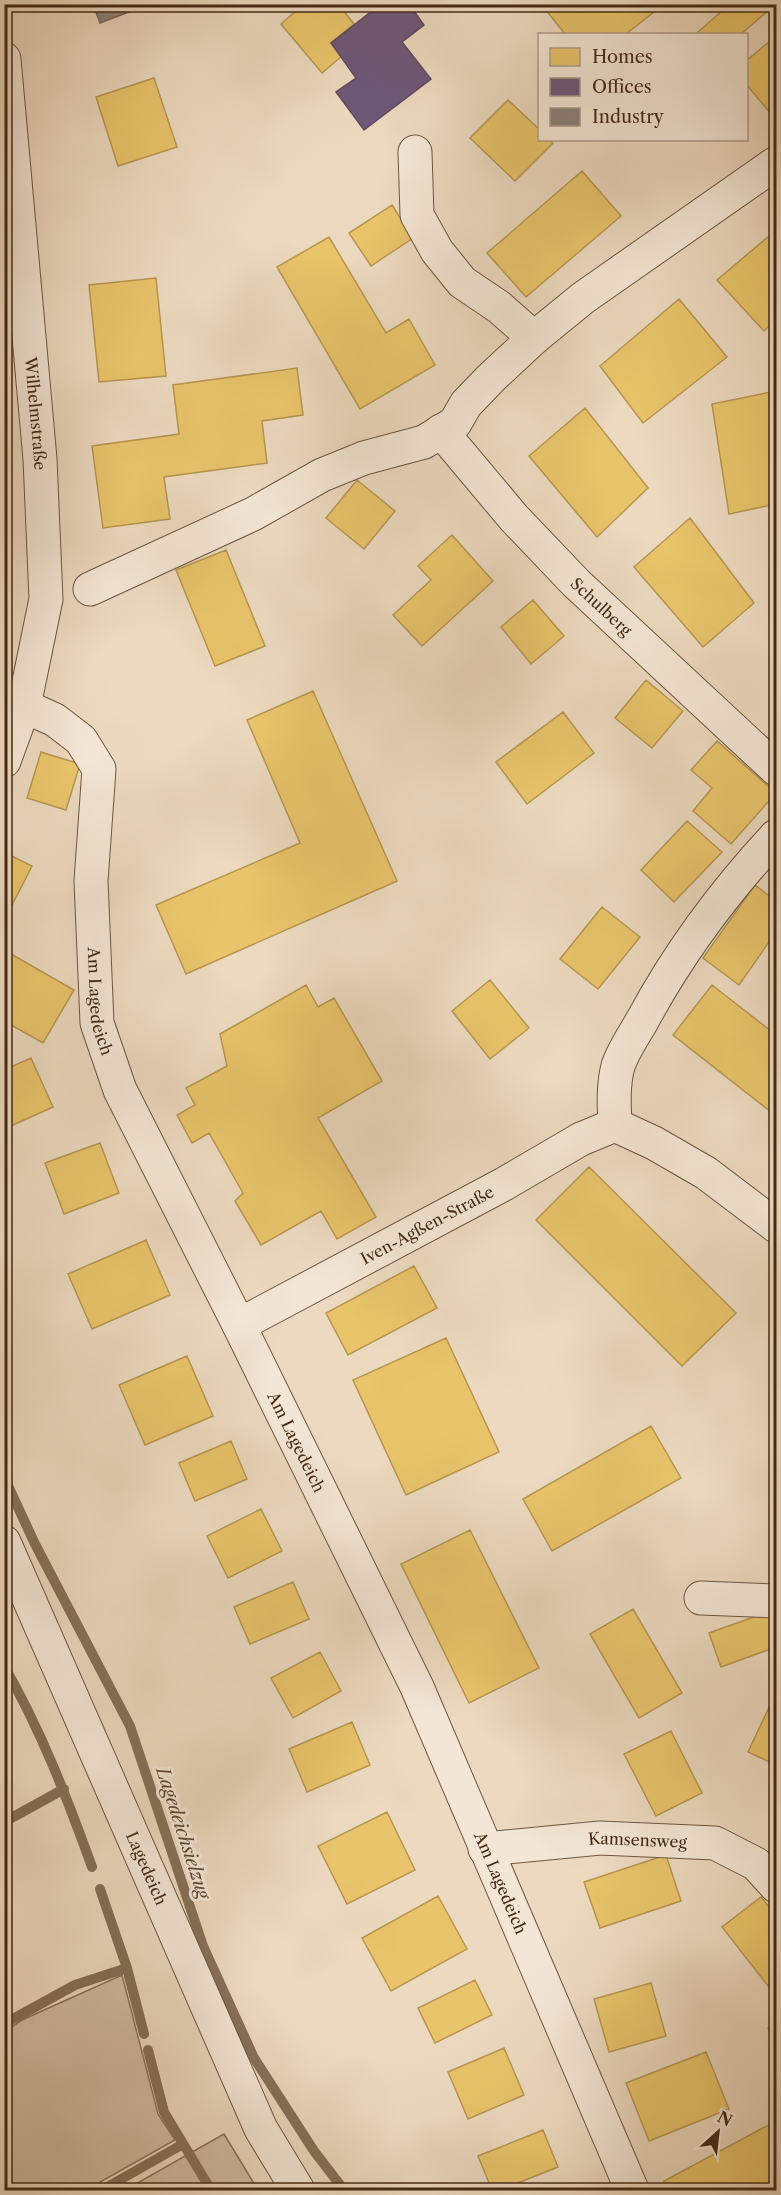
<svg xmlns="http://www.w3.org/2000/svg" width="781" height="2195" font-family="'Libre Caslon Text',serif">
<rect width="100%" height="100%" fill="#ecd9bf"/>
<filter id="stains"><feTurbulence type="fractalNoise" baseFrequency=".00333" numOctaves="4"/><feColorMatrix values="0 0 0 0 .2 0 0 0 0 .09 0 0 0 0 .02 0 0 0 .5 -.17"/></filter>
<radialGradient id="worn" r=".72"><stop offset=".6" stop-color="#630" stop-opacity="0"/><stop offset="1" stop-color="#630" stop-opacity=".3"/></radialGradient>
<path fill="#cfbba2" stroke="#88725c" stroke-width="1.5" d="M122,1975L158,2114L175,2140L86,2190H5V2032L22,2020Z
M224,2134L258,2190H125Z"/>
<path fill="#e9c46a" stroke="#b79650" stroke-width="1.5" d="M304,4H338L354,24L331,43L342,56L322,73L281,24Z
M541,4H664L626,34H565Z
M730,4H776L741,34H700L698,32Z
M776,36V120L746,84V61Z
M154,78L177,147L118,166L96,97Z
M508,100L540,130V140H549L553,143L515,181L470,138Z
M582,171L621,216L526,297L487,253Z
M392,205L413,238L371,266L349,233Z
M776,230V319L764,331L717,280Z
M329,237L386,333L409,319L435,365L360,409L277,267Z
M156,278L166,376L99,382L89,285Z
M679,299L727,357L643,423L600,366Z
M297,368L303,415L262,421L267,463L164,477L170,519L103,528L92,446L179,434L173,385Z
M776,391V504L729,514L712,404Z
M585,408L648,488L597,537L529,456Z
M357,480L395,511L364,549L326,518Z
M690,518L754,603L703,647L634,567Z
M452,535L493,581L422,646L393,615L431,580L418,566Z
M226,550L265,646L215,666L176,570Z
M533,600L564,636L531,664L501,627Z
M646,680L683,711L652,748L615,718Z
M313,691L397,881L186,974L156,905L300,843L247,720Z
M563,712L594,753L527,804L496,762Z
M717,741L776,793L731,844L693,811L712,788L691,770Z
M41,752L80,764L66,810L27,798Z
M687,821L722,852L674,902L641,870Z
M4,852L32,866L6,917L4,916Z
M755,885L776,901V932L739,985L703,958Z
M602,907L640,937L598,989L560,959Z
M4,950L74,990L43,1043L4,1021Z
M490,980L529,1028L490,1059L452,1011Z
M306,985L318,1007L334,998L382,1081L318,1118L376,1217L337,1239L321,1211L261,1245L235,1201L243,1193L209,1133L192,1143L177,1115L195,1105L186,1088L227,1066L220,1034Z
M712,985L776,1035V1116L673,1035Z
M31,1058L53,1107L4,1129V1070Z
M100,1143L119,1193L64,1214L45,1163Z
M589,1167L736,1313L682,1366L536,1220Z
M146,1240L170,1295L92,1329L68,1274Z
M414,1266L437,1308L348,1355L326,1313Z
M446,1338L499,1452L406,1495L353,1380Z
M187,1356L213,1416L145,1445L119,1385Z
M651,1426L681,1478L552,1551L523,1499Z
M231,1441L247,1479L195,1501L179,1463Z
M261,1509L282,1551L228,1578L207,1536Z
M470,1530L539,1668L469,1703L401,1564Z
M293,1582L309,1619L250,1644L234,1607Z
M633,1609L682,1693L639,1718L590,1634Z
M776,1609V1647L721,1667L709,1633Z
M320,1652L341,1691L293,1718L271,1678Z
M772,1701L776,1704V1765L748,1752Z
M352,1722L370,1765L307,1792L289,1749Z
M671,1731L702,1793L656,1816L624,1754Z
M387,1812L415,1870L347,1904L318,1846Z
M666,1855L681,1901L600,1928L584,1882Z
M438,1896L467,1949L391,1991L362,1938Z
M761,1897L776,1916V1996L722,1927Z
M475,1980L492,2015L435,2043L418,2008Z
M651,1983L666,2036L609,2052L594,1999Z
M776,2024V2048L768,2028Z
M504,2048L524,2095L468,2119L448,2072Z
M706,2052L729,2109L649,2141L626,2083Z
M776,2121V2190H670L664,2181Z
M543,2130L558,2167L500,2190H492L478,2156Z"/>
<path fill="#6d597a" stroke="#604b5c" stroke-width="1.5" d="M381,4H409L424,25L402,42L431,79L364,130L336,92L356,78L331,43Z"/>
<path fill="#8a817c" stroke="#74675d" stroke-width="1.5" d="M93,4H150L100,23Z"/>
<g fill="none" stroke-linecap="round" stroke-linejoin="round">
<path stroke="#857058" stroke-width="10" d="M4,1477L35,1544L130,1726L203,1946L254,2058L314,2151L344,2190
M4,1666C41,1730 67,1798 92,1867
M4,1822L64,1789
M100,1889L127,1968L144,2034
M4,2024L75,1985L127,1968
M148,2050L164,2112L211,2190
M102,2190L183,2144"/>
<g stroke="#6c5640" stroke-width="35">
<g id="minor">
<path id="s1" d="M4,59L40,459L46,599L24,706L4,761"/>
<path d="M415,152L417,215L437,251L462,282L499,307L534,338"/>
<path id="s2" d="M441,431L514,518L576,583L776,769"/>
<path d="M90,589L253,514L322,475L364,458L424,442L455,423L466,404L491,378L534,338L583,298L776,163"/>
<path id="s3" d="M24,706L55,720L81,740L99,769L91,881L97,1023L120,1090L239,1325L417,1687L632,2190"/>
<path d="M615,1125L654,1143L706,1173L776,1226"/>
<path id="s4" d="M239,1325L504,1184L581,1139L615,1125C614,1105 613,1085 618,1066C623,1051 634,1035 642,1021C678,954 724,892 776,836"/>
<path id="s5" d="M4,1542L261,2129L298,2190"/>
<path d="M701,1598L776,1601"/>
<path id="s6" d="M485,1849L600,1838L715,1843L756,1864L776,1886"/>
</g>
</g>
<use href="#minor" stroke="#f3e6d5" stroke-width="33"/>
</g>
<g text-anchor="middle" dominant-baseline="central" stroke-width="6" stroke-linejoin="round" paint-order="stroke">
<g font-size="16" fill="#422a15" stroke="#f3e6d5">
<text stroke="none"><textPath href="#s1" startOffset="356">Wilhelmstraße</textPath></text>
<text stroke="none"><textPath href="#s2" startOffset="238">Schulberg</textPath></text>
<text stroke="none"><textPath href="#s3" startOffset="334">Am Lagedeich</textPath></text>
<text stroke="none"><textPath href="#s4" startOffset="213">Iven-Agßen-Straße</textPath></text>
<text stroke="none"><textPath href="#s3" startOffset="820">Am Lagedeich</textPath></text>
<text stroke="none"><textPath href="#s6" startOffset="153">Kamsensweg</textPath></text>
<text stroke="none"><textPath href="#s5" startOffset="356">Lagedeich</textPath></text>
<text stroke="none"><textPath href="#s3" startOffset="1306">Am Lagedeich</textPath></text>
</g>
<g font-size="18" font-style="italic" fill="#5e4731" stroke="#f3e6d5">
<text transform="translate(183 1833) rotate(72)">Lagedeichsielzug</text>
</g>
</g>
<rect width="781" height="2195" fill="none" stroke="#ecd9bf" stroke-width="24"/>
<rect x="6" y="6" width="769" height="2183" fill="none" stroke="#422a15" stroke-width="3"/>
<rect x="12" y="12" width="757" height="2171" fill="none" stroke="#422a15" stroke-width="1.5"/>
<rect x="538" y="33" width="210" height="108" fill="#f3e6d5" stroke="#ac9b88" stroke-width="1.5"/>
<rect x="550" y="48" width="30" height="18" fill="#e9c46a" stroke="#ac9b88" stroke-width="1.5"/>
<text x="592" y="63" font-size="18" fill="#422a15">Homes</text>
<rect x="550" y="78" width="30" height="18" fill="#6d597a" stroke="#ac9b88" stroke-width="1.5"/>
<text x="592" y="93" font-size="18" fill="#422a15">Offices</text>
<rect x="550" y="108" width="30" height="18" fill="#8a817c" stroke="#ac9b88" stroke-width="1.5"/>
<text x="592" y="123" font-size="18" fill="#422a15">Industry</text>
<g transform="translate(718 2132) rotate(27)" stroke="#f3e6d5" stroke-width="4.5" paint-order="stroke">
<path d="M0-4.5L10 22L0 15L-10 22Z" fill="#422a15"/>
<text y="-9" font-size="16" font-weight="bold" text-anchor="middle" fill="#422a15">N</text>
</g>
<rect width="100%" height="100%" filter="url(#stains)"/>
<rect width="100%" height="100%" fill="url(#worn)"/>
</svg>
